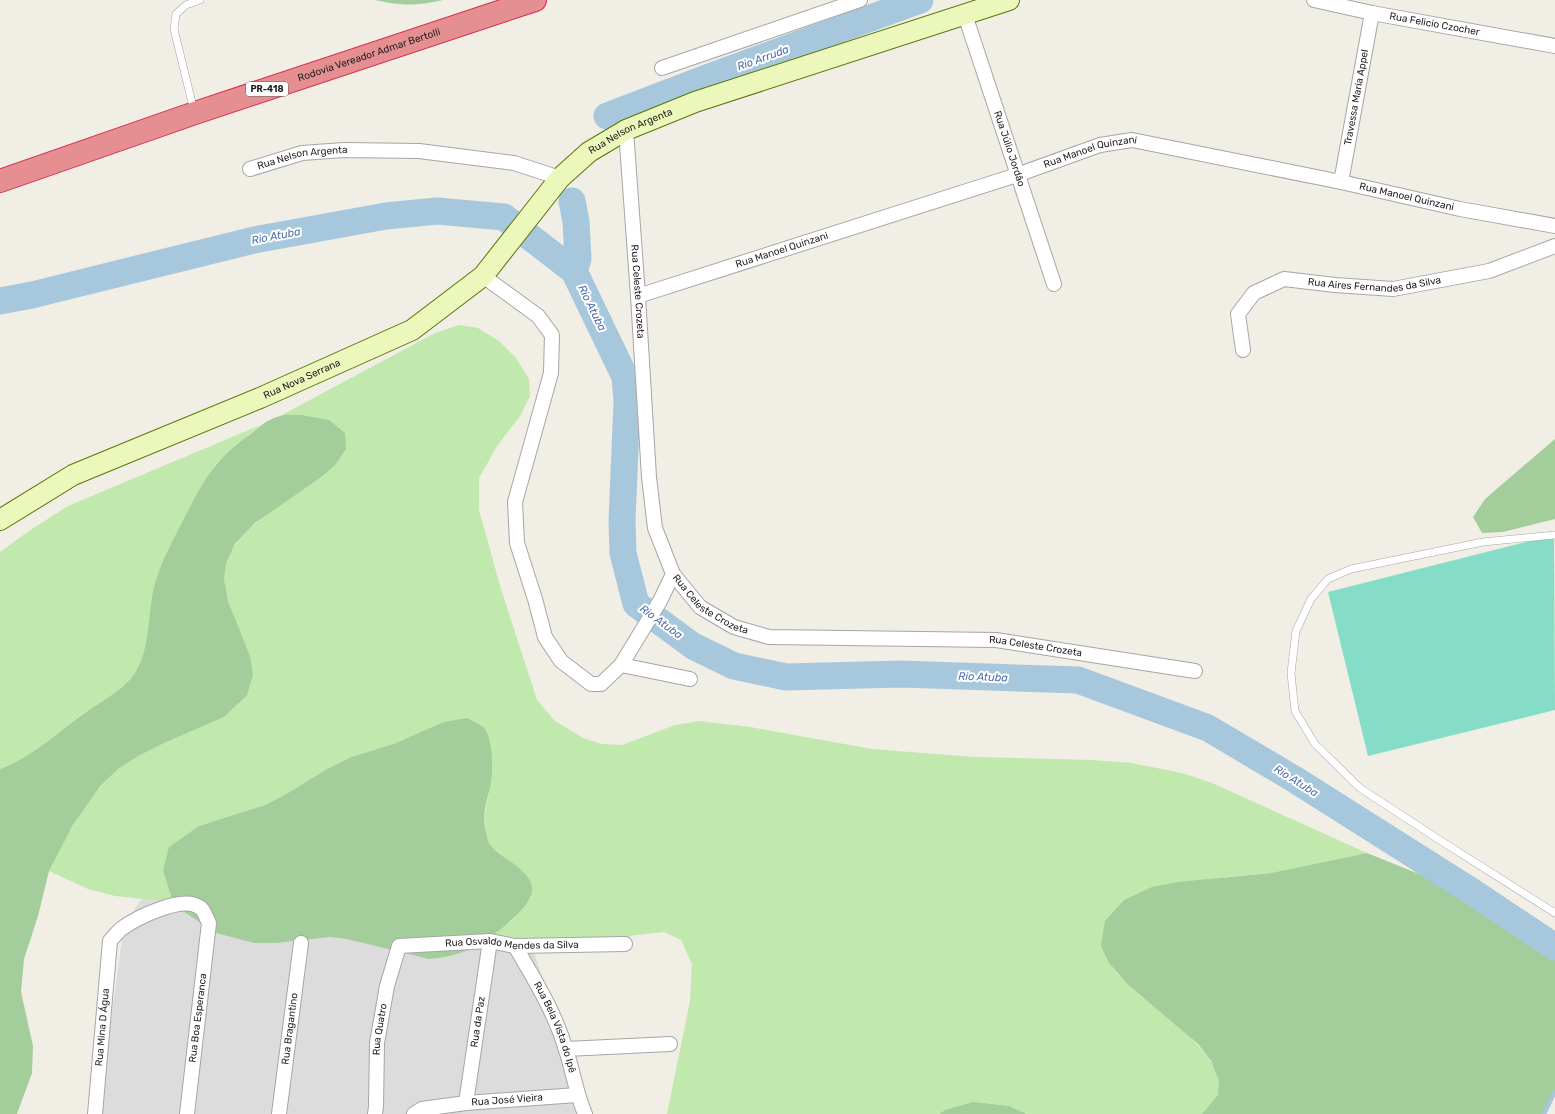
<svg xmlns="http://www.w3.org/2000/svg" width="1555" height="1114" font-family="Rubik,sans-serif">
<rect width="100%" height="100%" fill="#f0eee5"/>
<path fill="#dddcdc" d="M145,894L528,935L590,1114H98L124,925Z"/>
<path fill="#c1e8ad" d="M459,325L478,328L499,341L516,358L529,379L530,396L520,416L497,446L479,478V510L501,589L537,700L555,721L583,738L601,744L622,745L675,725L699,721L750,727L872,749L974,757L1092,760L1131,763L1182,773L1212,783L1367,853L1271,873L1225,877L1109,963C1115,970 1120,978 1127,984C1149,1004 1233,1060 1218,1095C1215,1102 1207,1108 1202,1114H1027L1009,1106L945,1110L939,1114H667L690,1001L692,964L681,940L664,932L636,935L587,947L489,938L514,919L531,897L524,872L493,848L487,839L484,818L491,781L396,743L351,757L327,769L288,793L265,805L199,826L173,902L115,896L88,889L49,871C64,842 79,812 99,787C125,754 186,733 224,717L250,656C241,632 227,606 224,581C219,537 290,499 320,478L301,415L280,416L435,333Z
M261,425L240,442L216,464L199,490L168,549L143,659C140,664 137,670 134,675C120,692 99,702 82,714C54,735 34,756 0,769V552L29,531L68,506Z"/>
<path fill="#a3ce9b" d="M375,0H443C416,6 402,6 375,0Z
M301,415L329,420L345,433L346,449L335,465L320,478L255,523L235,544L226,563L224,579L228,601L250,656L253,675L247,695L224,717L166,742L138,756L118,769L100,786L73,825L49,871L38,916L24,959L21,992L33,1046L32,1073L17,1114H0V769C34,756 54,735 83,714C98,703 125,689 135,673C153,644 146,609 157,577C163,558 173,540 182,522C192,503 202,482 216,465C226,453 239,442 252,433C260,426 270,418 280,416C286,414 295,415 301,415Z
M1555,439V519L1503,532L1482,533L1473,517L1485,499Z
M467,718C472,721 482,725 485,729C493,741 493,769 491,783C489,794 484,807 484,819C484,824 486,831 487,837C490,856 528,864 532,887C536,907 486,942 470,949C457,955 443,958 429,959L347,939L330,937L276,943H254L216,933L187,914L173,902L163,870L169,847L199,826L265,805L288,793L327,769L351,757L396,743L444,722Z
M1367,853L1424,876L1537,935L1555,943V1095L1545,1114H1202L1218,1095L1219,1081L1211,1061L1198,1044L1126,983L1109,963L1101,946L1105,921L1124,900L1152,887L1178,882L1271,873Z
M973,1102L1009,1106L1027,1114H939L945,1110Z"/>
<path fill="#85ddc8" d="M1554,535L1555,710L1368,756L1328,592Z"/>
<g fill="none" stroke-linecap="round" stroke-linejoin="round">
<path stroke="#a7c8dc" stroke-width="4.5" d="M1544,1114L1555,1091"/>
<path stroke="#a7c8dc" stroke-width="27" d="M607,116L709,77L920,0
M572,201L576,222L578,259L574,271
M0,301L32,295L254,240L386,216L437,211L504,217L574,271L625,377L627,401L622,521L623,553L636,604L693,646L734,666L786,677L901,674L1078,680L1208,728L1294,779L1471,891L1555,947"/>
<g stroke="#a6a6a6" stroke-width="8">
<path id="lane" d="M194,111L174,29L176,14L186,5L200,0
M1555,535L1483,542L1351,569L1328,579L1311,599L1296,631L1291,673L1295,711L1315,744L1360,788L1438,839L1555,913"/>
</g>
<g stroke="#a6a6a6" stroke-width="16">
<g id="street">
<path id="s1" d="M1314,0L1372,13L1555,46"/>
<path id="s2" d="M965,15L1054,284"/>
<path d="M662,68L860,0"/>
<path id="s3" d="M626,130L638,296L649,477L655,528L673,574L700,607L734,627L769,637L996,640L1195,671"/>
<path id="s4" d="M250,169L302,153L344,150L419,151L514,163L560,178"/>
<path id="s5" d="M1341,182L1372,13"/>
<path d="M483,276L538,316L552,335L551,373L515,502L517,543L535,599L545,637L561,661L591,684H601L621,665L660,601L673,574"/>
<path id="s6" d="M638,296L1017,175L1100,145L1132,140L1341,182L1460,209L1555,226"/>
<path id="s7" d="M1243,350L1238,314L1254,293L1284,279L1335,285L1393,289L1489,271L1555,246"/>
<path d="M621,665L690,679"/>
<path id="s8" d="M515,946C534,979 555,1012 566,1050C573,1071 576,1093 585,1114"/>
<path d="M566,1049L670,1044"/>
<path id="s9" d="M466,1103L490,941"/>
<path id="s10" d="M95,1114L110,941C113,937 117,933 121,929C136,918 182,895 199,907C204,909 206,918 209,923L187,1114"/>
<path id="s11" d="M279,1114L301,943"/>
<path id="s12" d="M375,1114L376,1107L377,1043L387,986L399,946L490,941L515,946L625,944"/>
<path id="s13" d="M414,1114L422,1109L466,1103L577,1095"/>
</g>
</g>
<g stroke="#597507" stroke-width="22">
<g id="secondary">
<path id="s14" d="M0,520L73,475L260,398L412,330L483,276L560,178L589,152L626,130L695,102L1009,0"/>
</g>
</g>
<g stroke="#d7294b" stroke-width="24">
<g id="highway">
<path id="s15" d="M0,181L195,113L535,0"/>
</g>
</g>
<use href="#lane" stroke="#fff" stroke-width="7"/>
<use href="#street" stroke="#fff" stroke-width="14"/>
<use href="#secondary" stroke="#ecf8bb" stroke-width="20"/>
<use href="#highway" stroke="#e58f92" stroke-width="22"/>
</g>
<g text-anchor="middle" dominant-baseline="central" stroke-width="4" stroke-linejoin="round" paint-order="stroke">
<rect fill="#fff" stroke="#626262" stroke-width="1" x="246" y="82" width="42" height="14" rx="3"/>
<g font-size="9" font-weight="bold" fill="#1f1f1f">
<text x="267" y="89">PR-418</text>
</g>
<g font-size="10" fill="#1f1f1f" stroke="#fff">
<text stroke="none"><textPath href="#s1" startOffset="123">Rua Felicio Czocher</textPath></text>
<text stroke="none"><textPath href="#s15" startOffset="390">Rodovia Vereador Admar Bertolli</textPath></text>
<text stroke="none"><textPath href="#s5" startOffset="86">Travessa Maria Appel</textPath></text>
<text stroke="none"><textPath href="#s14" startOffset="754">Rua Nelson Argenta</textPath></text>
<text stroke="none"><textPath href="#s2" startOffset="141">Rua Júlio Jordão</textPath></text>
<text stroke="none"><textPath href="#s6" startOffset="475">Rua Manoel Quinzani</textPath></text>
<text stroke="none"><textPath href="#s4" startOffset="54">Rua Nelson Argenta</textPath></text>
<text stroke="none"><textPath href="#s6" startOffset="799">Rua Manoel Quinzani</textPath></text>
<text stroke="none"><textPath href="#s6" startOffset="151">Rua Manoel Quinzani</textPath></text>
<text stroke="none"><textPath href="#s7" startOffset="187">Rua Aires Fernandes da Silva</textPath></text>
<text stroke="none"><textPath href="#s3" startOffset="162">Rua Celeste Crozeta</textPath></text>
<text stroke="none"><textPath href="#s14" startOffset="334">Rua Nova Serrana</textPath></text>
<text stroke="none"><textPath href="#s3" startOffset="498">Rua Celeste Crozeta</textPath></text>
<text stroke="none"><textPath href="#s3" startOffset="834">Rua Celeste Crozeta</textPath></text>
<text stroke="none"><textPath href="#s12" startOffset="284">Rua Osvaldo Mendes da Silva</textPath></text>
<text transform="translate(198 1018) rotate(-83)">Rua Boa Esperanca</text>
<text stroke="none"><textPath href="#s9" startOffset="82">Rua da Paz</textPath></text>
<text stroke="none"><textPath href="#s10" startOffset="87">Rua Mina D Água</textPath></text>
<text stroke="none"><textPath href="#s11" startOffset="86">Rua Bragantino</textPath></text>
<text stroke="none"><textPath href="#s8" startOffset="91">Rua Bela Vista do Ipê</textPath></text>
<text stroke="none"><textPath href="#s12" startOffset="85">Rua Quatro</textPath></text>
<text stroke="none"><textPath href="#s13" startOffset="95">Rua José Vieira</textPath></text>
</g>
<g font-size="11" font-style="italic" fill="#4d6fad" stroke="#fff">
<text transform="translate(763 58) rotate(-20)">Rio Arruda</text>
<text transform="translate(276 236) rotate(-11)">Rio Atuba</text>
<text transform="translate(592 308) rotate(64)">Rio Atuba</text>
<text transform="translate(661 622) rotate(36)">Rio Atuba</text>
<text transform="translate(983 677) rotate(2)">Rio Atuba</text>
<text transform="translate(1296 781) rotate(32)">Rio Atuba</text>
</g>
</g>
</svg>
